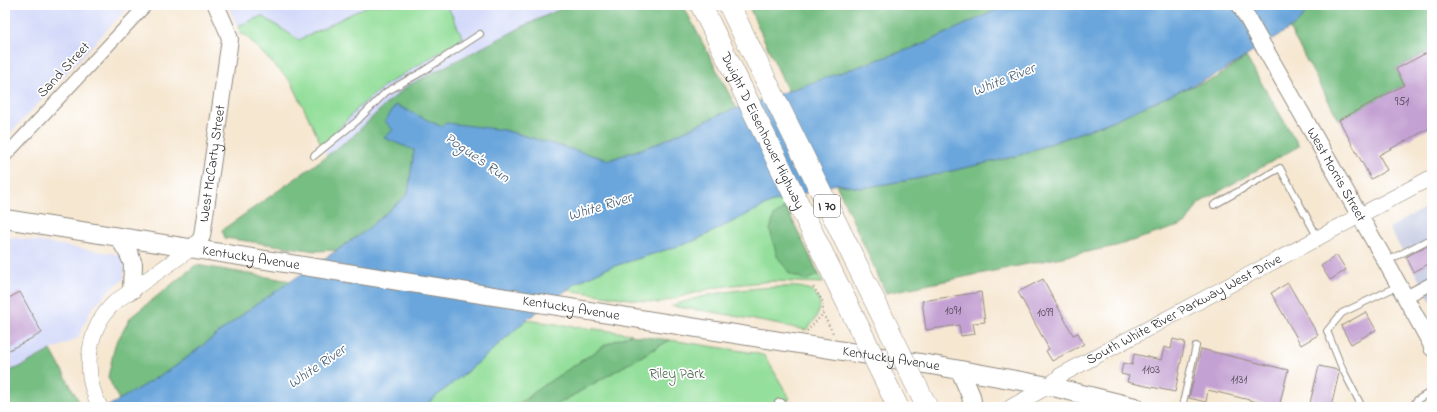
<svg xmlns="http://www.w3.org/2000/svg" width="1437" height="412" font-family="'Indie Flower',sans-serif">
<rect width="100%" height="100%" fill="#fff"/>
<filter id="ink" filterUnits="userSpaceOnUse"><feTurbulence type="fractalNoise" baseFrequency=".025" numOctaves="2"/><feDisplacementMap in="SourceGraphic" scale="8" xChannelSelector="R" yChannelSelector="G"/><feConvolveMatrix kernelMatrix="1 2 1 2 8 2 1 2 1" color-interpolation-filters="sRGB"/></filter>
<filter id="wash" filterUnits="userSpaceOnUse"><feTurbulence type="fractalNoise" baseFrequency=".012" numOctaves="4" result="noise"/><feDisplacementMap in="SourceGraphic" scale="16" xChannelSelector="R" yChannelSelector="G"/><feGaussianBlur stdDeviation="0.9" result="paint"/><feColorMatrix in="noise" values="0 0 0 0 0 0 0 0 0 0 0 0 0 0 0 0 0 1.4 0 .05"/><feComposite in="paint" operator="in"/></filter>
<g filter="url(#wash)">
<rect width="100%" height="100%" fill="#f6e7d1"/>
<path fill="#d3d9f9" d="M5,5H130L5,139Z
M228,5H569L528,24L409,85L386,104L352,137L327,156L292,83L244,34L241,35Z
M5,236L121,255L125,262L124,279L109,290L91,310L78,338L51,350L18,368L5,372Z"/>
<path fill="#bcc3de" d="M1432,204V302L1389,228Z"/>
<path fill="#94df9b" stroke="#608563" d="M369,5H447L463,38L384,86L358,108L322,146L292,83L244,34L241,35L238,26L262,16L299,40Z
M782,200L823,283L772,281L733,285L713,288L658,303L567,290L576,283L605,269L694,241L770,203Z
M782,287C790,287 799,286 807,289C810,290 813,292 815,294C826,306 816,320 806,330L719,313L671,306C707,293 744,288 782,287Z
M526,320L632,334L607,344L513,407H423L480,361Z
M670,340L755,353L765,356L790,399L775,407H556V405Z"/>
<path fill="#77be83" stroke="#517457" d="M569,5H683L737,109L721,114L656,144L609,160L504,130L440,126L396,105L391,112L414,150L408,194L364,232L337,250L316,251L225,238L222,230L302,174L352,137L386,104L409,85L528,24Z
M748,5H1007L921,45L788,91Z
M1311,5H1432V33L1431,34L1432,49L1396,69L1404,85L1339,120L1289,28L1298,23Z
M1246,57L1299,146L1199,203L1185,224L1116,246L886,293L836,184L861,188L916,179L1017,156L1110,122L1171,94L1216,78Z
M786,207L819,275L806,280L790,274L777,256L770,230L774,216Z
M196,265L291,281L251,308L176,366L119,400L108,377L115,345L131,317Z
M629,335L670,340L556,405V407H518L538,389L607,344Z
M51,350L82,407H5V372L18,368Z"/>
<path fill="#6ba6db" stroke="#4b6883" d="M1007,5H1311L1298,23L1220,73L1112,121L1017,156L916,179L861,188L836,184L770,203L694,241L605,269L576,283L526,320L480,361L423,407H107L176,366L251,308L364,232L408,194L414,150L384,138L393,130L385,121L396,105L440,126L447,123L504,130L609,160L656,144L721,114L921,45Z"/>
<g id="blocks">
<path fill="#c4a1d3" d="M1432,50V127L1379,155L1387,170L1371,179L1339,120L1404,85L1396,69Z
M1426,246L1432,255V262L1414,272L1406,257Z
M1337,255L1346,270L1330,280L1321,266Z
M1043,279L1073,335L1078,333L1084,344L1052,361L1046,351L1049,349L1018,292Z
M1288,283L1318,335L1301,345L1271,293Z
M20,292L42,333L5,352V300Z
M981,292L985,322L973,323L975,334L961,336L959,325L926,330L922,301Z
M1366,312L1376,330L1351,344L1341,326Z
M1173,339L1185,342L1175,392L1127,382L1129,376L1121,374L1123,363L1132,365L1134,354L1161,360L1164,347L1171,349Z
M1201,349L1288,370L1279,407L1208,390L1206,402L1189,398Z
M1319,366L1338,370L1339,373L1331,407H1309Z"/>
</g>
</g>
<g filter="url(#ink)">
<use href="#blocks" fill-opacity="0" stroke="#90897e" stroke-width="1"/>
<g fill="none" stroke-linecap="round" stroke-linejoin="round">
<g stroke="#90897e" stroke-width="8">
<path id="service" d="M314,156L357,121L386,92L422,72L480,34
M1214,205L1280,168L1318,238
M1387,261L1426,241L1432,244
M1182,407L1196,346
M1362,407L1342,368L1327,331L1342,313L1398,286
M1412,407L1417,400L1432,391"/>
</g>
<g stroke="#90897e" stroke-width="14">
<path id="minor" d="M5,156L146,5
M1406,297L1432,283
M780,405L781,407"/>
</g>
<g stroke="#90897e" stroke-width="16">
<g id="tertiary">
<path d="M100,407C82,373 86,329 115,302L192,248"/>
<path id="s1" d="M1011,407L1049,386L1061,375L1432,177"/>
</g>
</g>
<g stroke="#90897e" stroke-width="18">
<g id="secondary">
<path id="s2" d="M1240,5L1386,262L1431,344L1432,348"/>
<path id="s3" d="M192,248L200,240L202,236L230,39L227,30L216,5"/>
</g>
</g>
<g stroke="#90897e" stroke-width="20">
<g id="primary">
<path id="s4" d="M5,219L932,365L1049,386L1135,407"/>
<path d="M119,237L129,254L133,264L132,290"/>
<path d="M960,370L971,396L973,407"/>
</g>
</g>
<path stroke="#90897e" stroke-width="2" stroke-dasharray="1 3" stroke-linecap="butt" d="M823,314L834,335
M807,331L823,314V302L812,285"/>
<use href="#service" stroke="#fff" stroke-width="6"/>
<use href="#minor" stroke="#fff" stroke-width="12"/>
<use href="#tertiary" stroke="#fff" stroke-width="15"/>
<use href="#secondary" stroke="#fff" stroke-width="16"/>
<use href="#primary" stroke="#fff" stroke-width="18"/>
<g stroke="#90897e" stroke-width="22" stroke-linecap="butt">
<g id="motorway-bridge">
<path id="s5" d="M701,5L898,407"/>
<path d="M729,5L927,407"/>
</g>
</g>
<use href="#motorway-bridge" stroke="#fff" stroke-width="21"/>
</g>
</g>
<g text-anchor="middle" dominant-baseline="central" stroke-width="3.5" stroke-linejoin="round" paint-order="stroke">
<g font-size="12" fill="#514855">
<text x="1402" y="102">951</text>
<text x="953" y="311">1091</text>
<text x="1045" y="313">1099</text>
<text x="1151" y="370">1103</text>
<text x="1239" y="380">1131</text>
</g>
<rect fill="#fff" stroke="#6b6b6b" stroke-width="1" x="814" y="195" width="26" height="22" rx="3"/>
<g font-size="13" font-weight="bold" fill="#2b2b2b">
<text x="827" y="206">I 70</text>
</g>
<g font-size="14" fill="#2b2b2b" stroke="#fff">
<text transform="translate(64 70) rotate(-47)">Sand Street</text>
<text stroke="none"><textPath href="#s5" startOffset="140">Dwight D Eisenhower Highway</textPath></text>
<text stroke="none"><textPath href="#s3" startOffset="89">West McCarty Street</textPath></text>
<text stroke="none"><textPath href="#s2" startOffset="195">West Morris Street</textPath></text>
<text stroke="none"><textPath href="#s4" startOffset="249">Kentucky Avenue</textPath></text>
<text stroke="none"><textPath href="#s4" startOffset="573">Kentucky Avenue</textPath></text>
<text stroke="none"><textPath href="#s1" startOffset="199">South White River Parkway West Drive</textPath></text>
<text stroke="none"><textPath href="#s4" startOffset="897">Kentucky Avenue</textPath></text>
</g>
<g font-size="14" fill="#4a614d" stroke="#fff">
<text x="677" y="374">Riley Park</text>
</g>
<g font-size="15" font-style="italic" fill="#455c71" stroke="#fff">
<text transform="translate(1004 80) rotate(-22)">White River</text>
<text transform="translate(477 158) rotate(35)">Pogue's Run</text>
<text transform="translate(600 207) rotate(-17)">White River</text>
<text transform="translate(317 367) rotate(-34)">White River</text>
</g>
</g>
<rect width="1437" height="412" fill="none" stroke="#fff" stroke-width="20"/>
</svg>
